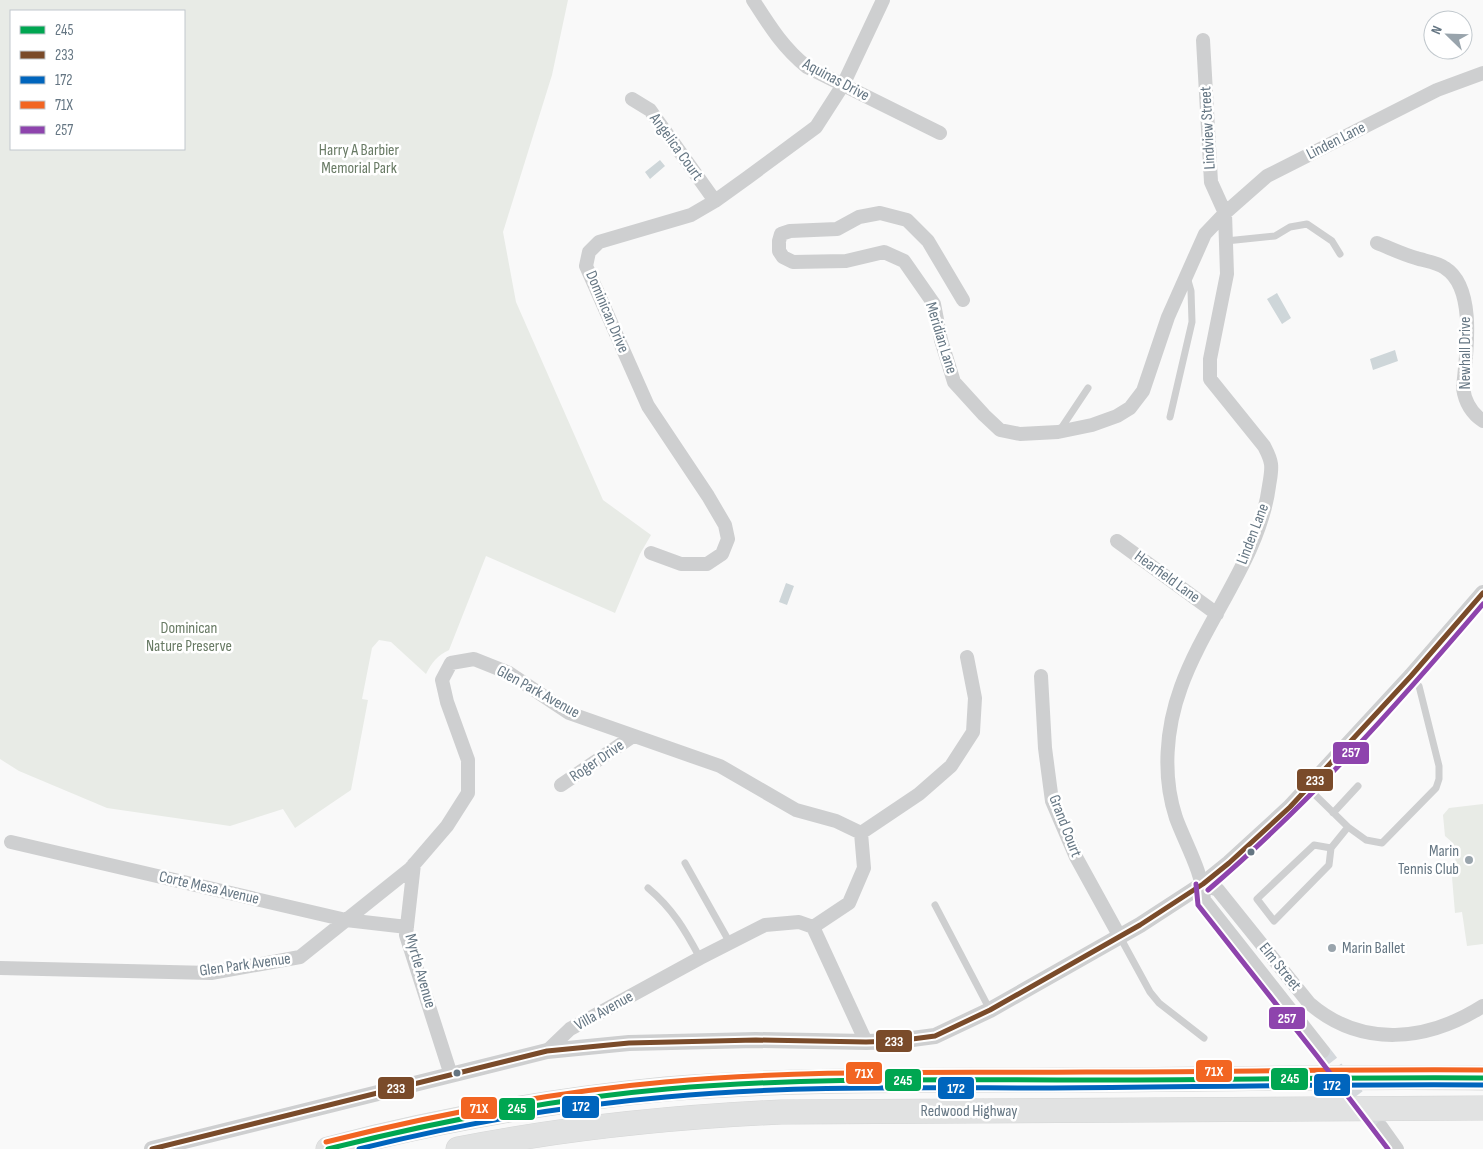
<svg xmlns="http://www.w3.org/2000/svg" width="1483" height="1149" font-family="'Sofia Sans Condensed',sans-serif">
<rect width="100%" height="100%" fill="#f9f9f9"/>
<path fill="#e8ebe6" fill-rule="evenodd" d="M0,0H568L552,75L503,232L516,302L603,500L651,535L640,554L615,613L486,556L449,650C437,656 432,662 426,674L391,642L379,640L372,648L362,699L368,700L351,790L295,828L283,809L230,826L107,808L19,771L0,759ZM184,11V149H11V11Z
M1483,804V944L1467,946L1462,912L1455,913L1452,877H1458L1453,843L1445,836L1443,815L1449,808Z"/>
<path fill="#ced6d9" d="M660,160L665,166L650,179L645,172Z
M1277,293L1291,318L1282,324L1267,299Z
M1395,350L1398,361L1373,370L1370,359Z
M786,583L794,586L787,605L779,602Z"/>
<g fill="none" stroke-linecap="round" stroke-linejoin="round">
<path stroke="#d4d8dc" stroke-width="14" stroke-dasharray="14 7" stroke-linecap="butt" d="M1323,1051L1382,1128"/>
<g stroke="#d5d6d6" stroke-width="25">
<path id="motorway" d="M328,1149C439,1120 552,1100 666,1089C798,1078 931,1081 1063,1080C1203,1080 1343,1076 1483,1078
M458,1149C565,1128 673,1117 781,1112L1483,1108"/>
</g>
<path stroke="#cecfd0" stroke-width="7" d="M1226,241L1275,236L1290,227L1307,224L1332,241L1340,254
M1170,417L1192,322L1191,291L1187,277
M1060,430L1088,388
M1308,788L1348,827L1331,848L1329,865L1274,921L1257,899L1314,845L1331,848
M1333,813L1358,786
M1348,827L1366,840L1382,843L1436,788L1439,779V766L1419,686L1411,677
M685,863L730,943
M648,888C673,909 685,930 700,958
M935,905L990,1010
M1120,937L1150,992L1159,1003L1204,1038"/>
<path stroke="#cecfd0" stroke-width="14" d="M753,0C769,25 783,48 807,67L940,133
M632,99L650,110L715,201
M1377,243C1390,248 1402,254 1416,258C1425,261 1437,262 1445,268C1477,288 1466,356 1463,388C1465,402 1471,413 1483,421
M963,300L928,241L907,220L880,213L859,217L837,229L790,231L781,234L779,241V251L783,257L793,262L846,261L884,252L904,261L934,304L941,340L954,382L984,415L1000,430L1020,434L1058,432L1092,425L1117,416L1130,408L1143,391L1168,317L1205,234L1225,213L1211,182L1203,40
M1117,541L1217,614
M651,553L681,564H707L722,554L728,539L725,525L708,496L648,406L586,266L589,252L599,242L691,215L715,201L747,178L816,127L843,85L883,0
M1041,676L1045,748L1052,801L1076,857L1120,937
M561,785L633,736
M861,833L919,794L951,766L973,732L975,698L967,657
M11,842L346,920L407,927
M414,864L406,935L451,1075
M1203,884L1218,890L1309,1003C1362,1049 1428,1041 1483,1006
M813,927L849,903L864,868L861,833
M0,968L211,973L300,957L410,869L447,826L468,793V760L447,702L442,680L451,663L474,659L509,673L569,713L720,766L796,810L836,821L861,833
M547,1051L570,1029L700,958L765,925L799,922L813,927L866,1042
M1323,1051L1204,900C1202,871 1186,845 1176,818C1162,776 1166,728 1181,687C1205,620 1260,557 1269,486C1270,479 1272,471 1271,464C1270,457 1267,452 1264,446L1210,379V359L1227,274L1225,213L1267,176L1437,90L1483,73
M1382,1128L1397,1149"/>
<path stroke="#cecfd0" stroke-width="16" d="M152,1149L547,1051L629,1043L756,1040L866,1042L897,1041L935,1036L990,1010L1140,925L1203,884L1229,863L1290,807L1411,676L1483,593"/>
<use href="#motorway" stroke="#e1e2e2" stroke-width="24"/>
<g stroke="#fff" stroke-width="9">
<path id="bus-1" d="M328,1149C439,1121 552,1099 667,1089C806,1077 947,1080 1086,1080C1219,1080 1351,1077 1483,1078"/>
</g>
<g stroke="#fff" stroke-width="9">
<path id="bus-2" d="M152,1149L547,1051L629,1043L756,1040L866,1042L897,1041L935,1036L990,1010L1140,925L1203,884L1229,863L1290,807L1411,676L1483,593"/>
</g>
<g stroke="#fff" stroke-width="9">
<path id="bus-3" d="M359,1149C459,1124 563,1106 666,1097C794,1085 923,1088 1052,1088C1195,1087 1339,1084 1483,1085"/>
</g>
<g stroke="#fff" stroke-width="9">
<path id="bus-4" d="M326,1142C438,1114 551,1092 665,1082C805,1069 946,1073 1086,1072C1218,1072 1351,1069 1483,1070"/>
</g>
<g stroke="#fff" stroke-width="9">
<path id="bus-5" d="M1196,884L1198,905L1317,1056L1388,1149
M1208,890C1310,803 1396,706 1483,604"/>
</g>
<use href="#bus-1" stroke="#00a651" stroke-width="5"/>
<use href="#bus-2" stroke="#7a4b2a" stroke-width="5"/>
<use href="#bus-3" stroke="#0065bd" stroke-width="5"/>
<use href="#bus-4" stroke="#f26522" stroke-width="5"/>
<use href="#bus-5" stroke="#8e44ad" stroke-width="5"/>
</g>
<g fill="#657683" stroke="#fff" stroke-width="2">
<circle cx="1251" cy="852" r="4.5"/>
<circle cx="457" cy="1073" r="4.5"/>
</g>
<g fill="#99a4ac" stroke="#fff" stroke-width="2">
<circle cx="1469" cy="860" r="5"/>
<circle cx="1332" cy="948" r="5"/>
</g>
<g text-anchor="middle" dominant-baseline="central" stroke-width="5" stroke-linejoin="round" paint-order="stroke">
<g font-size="16" fill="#657683" stroke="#fff">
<text transform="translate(836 80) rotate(28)">Aquinas Drive</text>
<text transform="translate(1208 128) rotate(-93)">Lindview Street</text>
<text transform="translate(1336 141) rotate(-27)">Linden Lane</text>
<text transform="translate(676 147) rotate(54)">Angelica Court</text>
<text transform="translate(607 312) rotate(67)">Dominican Drive</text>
<text transform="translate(941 338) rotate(73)">Meridian Lane</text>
<text transform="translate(1465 353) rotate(-90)">Newhall Drive</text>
<text transform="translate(1253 534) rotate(-69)">Linden Lane</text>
<text transform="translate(1167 577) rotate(36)">Hearfield Lane</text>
<text transform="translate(538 692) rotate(29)">Glen Park Avenue</text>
<text transform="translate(597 761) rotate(-34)">Roger Drive</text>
<text transform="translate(1065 826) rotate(69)">Grand Court</text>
<text transform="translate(209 888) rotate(13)">Corte Mesa Avenue</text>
<text transform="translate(245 965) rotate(-8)">Glen Park Avenue</text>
<text transform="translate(1280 967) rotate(51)">Elm Street</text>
<text transform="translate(420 971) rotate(74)">Myrtle Avenue</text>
<text transform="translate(604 1011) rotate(-29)">Villa Avenue</text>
<text x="969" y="1111">Redwood Highway</text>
</g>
<g font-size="16" fill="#687a64" stroke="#fff">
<text x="359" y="150">Harry A Barbier<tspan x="359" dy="18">Memorial Park</tspan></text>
<text x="189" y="628">Dominican<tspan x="189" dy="18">Nature Preserve</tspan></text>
</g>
<g font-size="16" fill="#657683" stroke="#fff" text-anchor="end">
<text x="1459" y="851">Marin<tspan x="1459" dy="18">Tennis Club</tspan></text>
<text x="1342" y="948" text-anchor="start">Marin Ballet</text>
</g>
</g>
<g stroke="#fff" stroke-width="2">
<rect x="1332" y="741" width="38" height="24" rx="5" fill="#8e44ad"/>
<rect x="1296" y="768" width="38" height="24" rx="5" fill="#7a4b2a"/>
<rect x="1268" y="1006" width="38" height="24" rx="5" fill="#8e44ad"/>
<rect x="875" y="1029" width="38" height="24" rx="5" fill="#7a4b2a"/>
<rect x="1195" y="1059" width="38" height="24" rx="5" fill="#f26522"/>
<rect x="845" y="1061" width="38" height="24" rx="5" fill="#f26522"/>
<rect x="1270" y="1067" width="39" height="24" rx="5" fill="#00a651"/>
<rect x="884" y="1068" width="38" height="24" rx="5" fill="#00a651"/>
<rect x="1313" y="1073" width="38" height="24" rx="5" fill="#0065bd"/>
<rect x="937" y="1076" width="38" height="24" rx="5" fill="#0065bd"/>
<rect x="377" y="1076" width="38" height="24" rx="5" fill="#7a4b2a"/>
<rect x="561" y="1095" width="39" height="24" rx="5" fill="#0065bd"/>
<rect x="460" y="1096" width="38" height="24" rx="5" fill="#f26522"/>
<rect x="498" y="1097" width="38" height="24" rx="5" fill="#00a651"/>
</g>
<g font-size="14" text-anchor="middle" font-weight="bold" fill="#fff">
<text x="1351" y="757">257</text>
<text x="1315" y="785">233</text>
<text x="1287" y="1023">257</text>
<text x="894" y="1046">233</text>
<text x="1214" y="1076">71X</text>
<text x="864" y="1078">71X</text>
<text x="1290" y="1083">245</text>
<text x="903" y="1085">245</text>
<text x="1332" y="1090">172</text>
<text x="956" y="1093">172</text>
<text x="396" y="1093">233</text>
<text x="581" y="1111">172</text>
<text x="479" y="1113">71X</text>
<text x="517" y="1113">245</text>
</g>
<rect x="10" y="10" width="175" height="140" fill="#ffffff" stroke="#c1c8cd"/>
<rect x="20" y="26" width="25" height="8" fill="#00a651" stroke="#c1c8cd"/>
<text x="55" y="35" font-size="15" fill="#657683">245</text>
<rect x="20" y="51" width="25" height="8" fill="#7a4b2a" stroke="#c1c8cd"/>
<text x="55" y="60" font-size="15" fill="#657683">233</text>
<rect x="20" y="76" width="25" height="8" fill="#0065bd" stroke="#c1c8cd"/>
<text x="55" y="85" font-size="15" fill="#657683">172</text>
<rect x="20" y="101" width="25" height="8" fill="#f26522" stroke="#c1c8cd"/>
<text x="55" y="110" font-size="15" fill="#657683">71X</text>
<rect x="20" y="126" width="25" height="8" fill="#8e44ad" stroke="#c1c8cd"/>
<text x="55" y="135" font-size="15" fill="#657683">257</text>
<g transform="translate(1448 35) rotate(293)"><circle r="24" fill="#ffffff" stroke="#c1c8cd"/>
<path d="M0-4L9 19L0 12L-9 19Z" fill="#99a4ac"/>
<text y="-8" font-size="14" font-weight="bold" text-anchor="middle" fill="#657683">N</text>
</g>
</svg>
